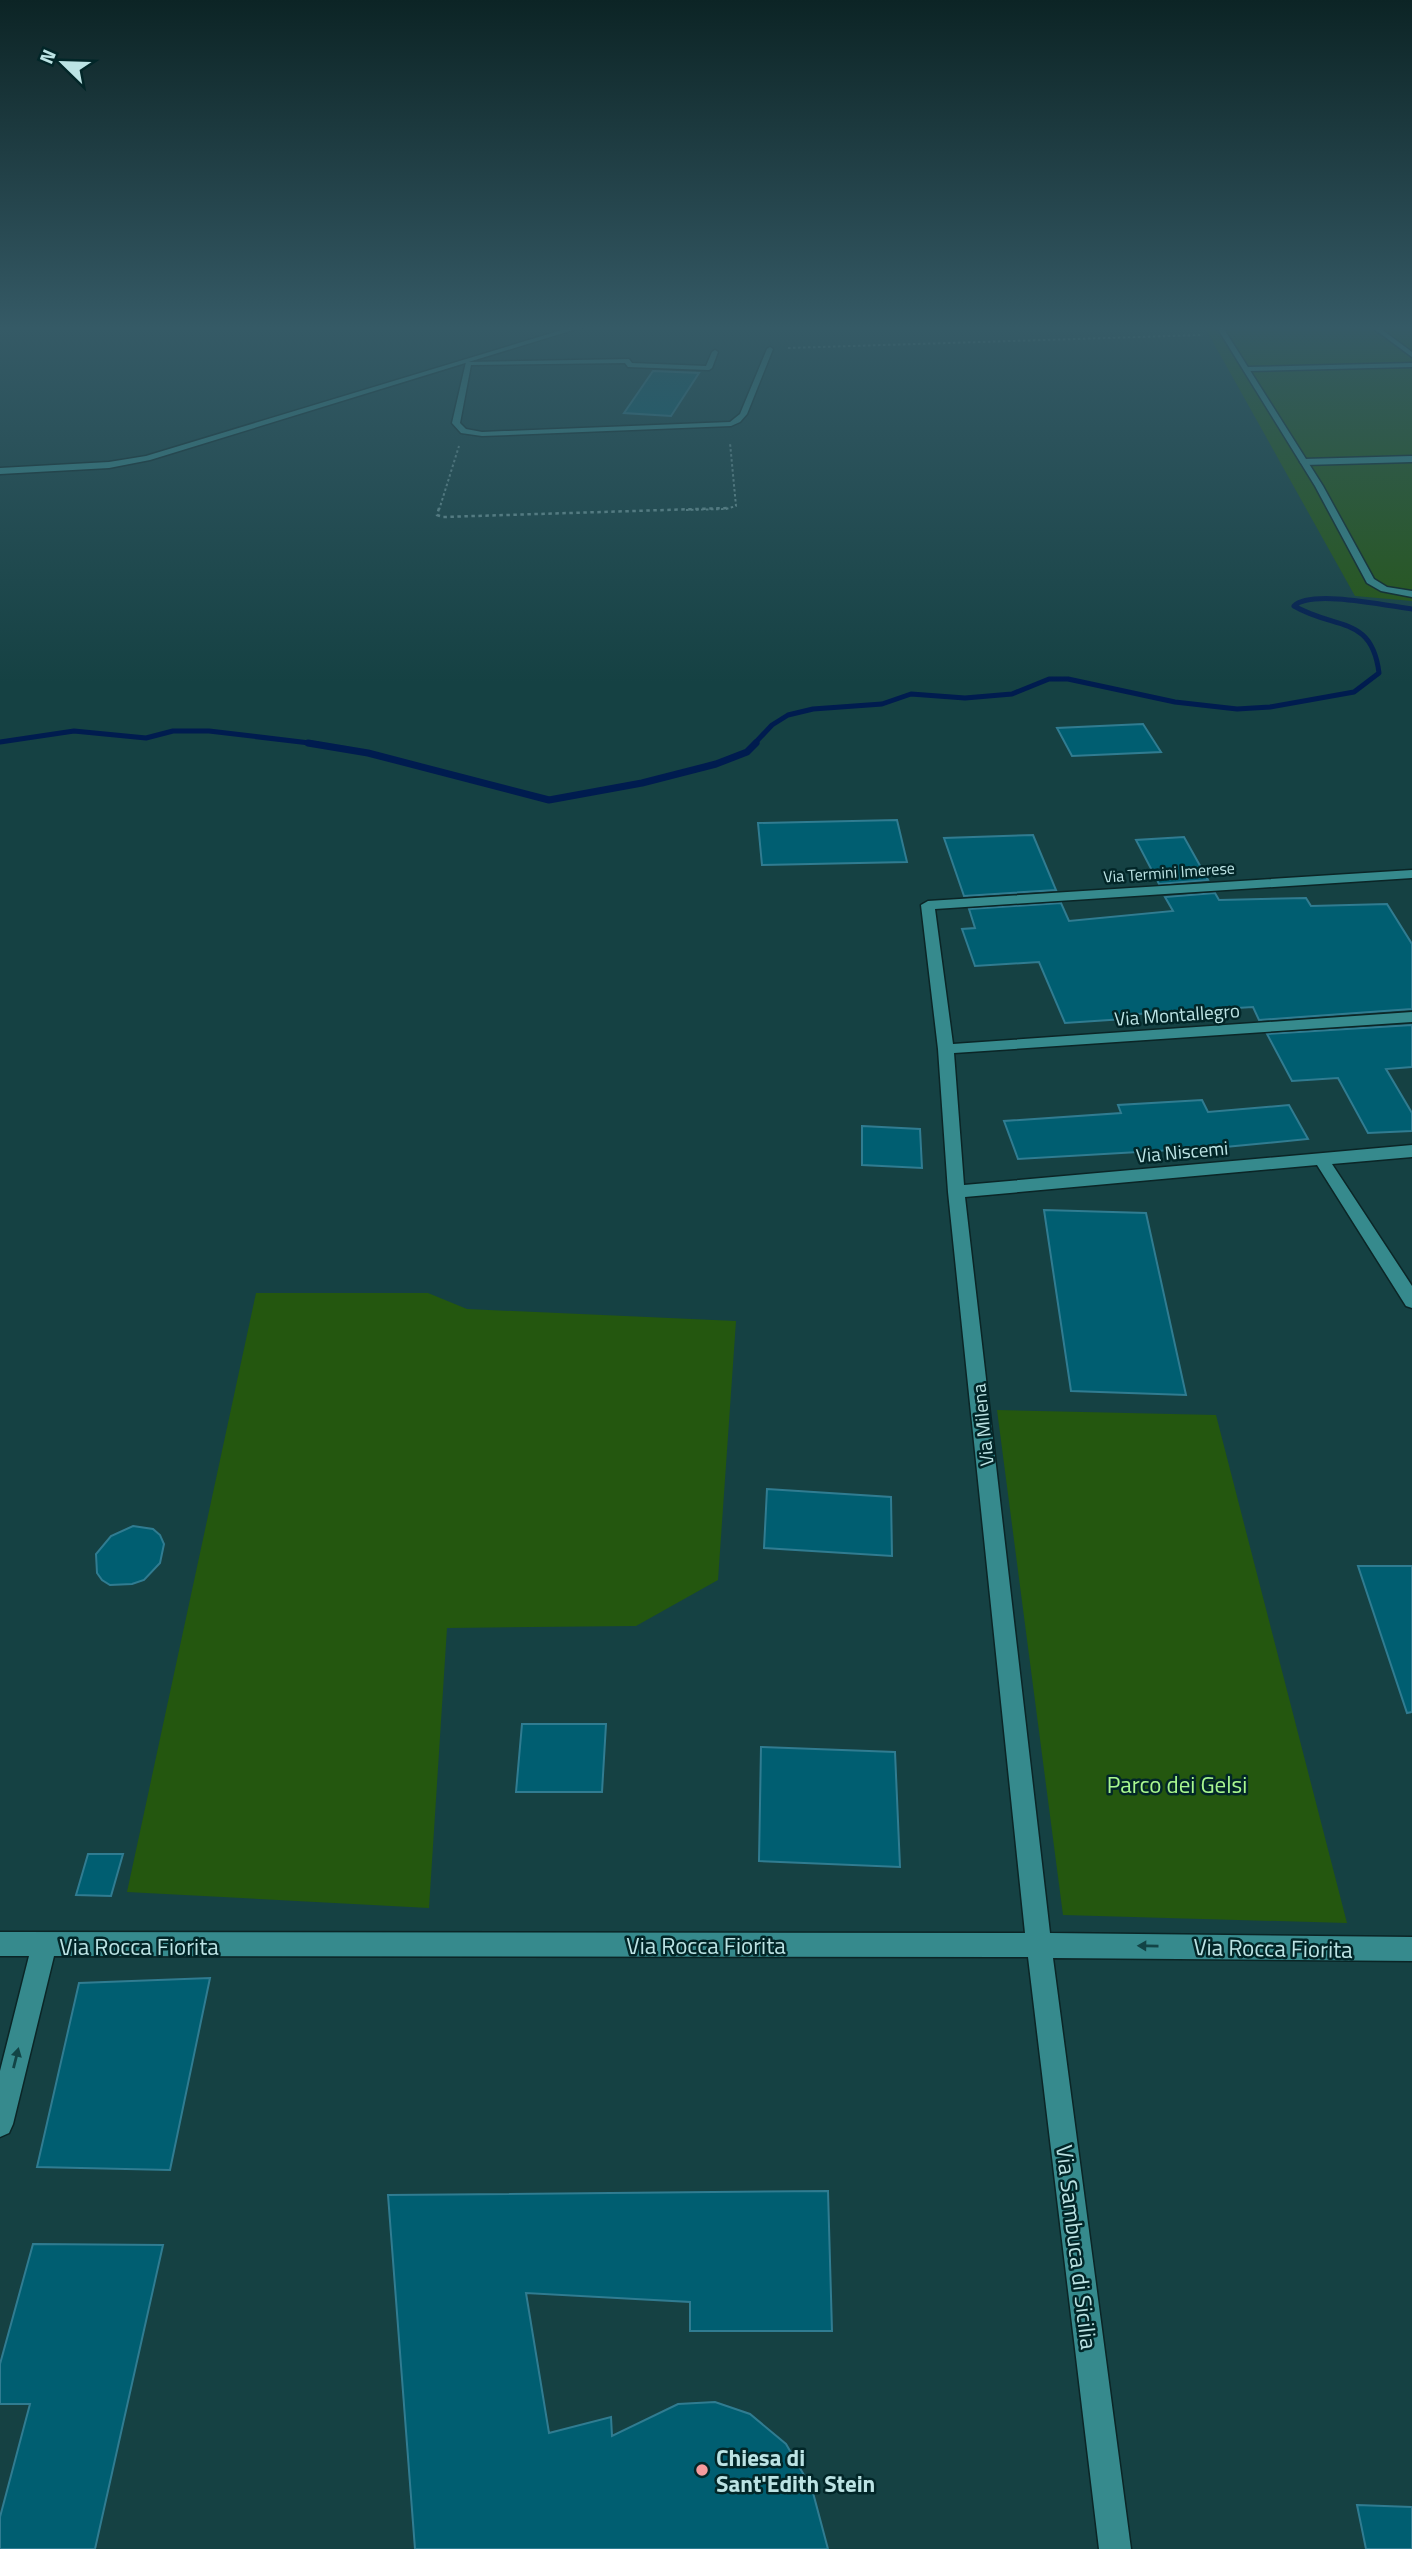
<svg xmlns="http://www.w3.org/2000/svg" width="1412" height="2549" font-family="'Titillium Web',sans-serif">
<rect width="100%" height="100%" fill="#154143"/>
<path fill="#24570f" d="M1204,326H1412V601L1355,596Z
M256,1293H428L467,1309L736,1321L718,1580L636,1626L447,1628L429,1908L127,1892Z
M997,1410L1216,1415L1347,1923L1063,1915Z"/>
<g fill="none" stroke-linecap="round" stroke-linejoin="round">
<path stroke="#001c4f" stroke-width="5" d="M0,742L74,731L146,738L173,731H209L318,744
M754,744L772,725L788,715L813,709L882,704L911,694L965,698L1012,694L1049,679H1068L1175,702L1237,709L1270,707L1354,692L1379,673C1372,615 1335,630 1294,606C1311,589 1388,606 1412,609"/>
<path stroke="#001c4f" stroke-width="7" d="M308,743L368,753L549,800L642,783L716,764L747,752L756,743"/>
</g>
<path fill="#005e71" stroke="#307c91" stroke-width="2" d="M653,371L699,373L671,416L624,413Z
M1143,724L1161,752L1072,756L1057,728Z
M897,820L907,862L762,865L758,823Z
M1033,835L1056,890L964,896L944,838Z
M1184,837L1208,880L1159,884L1136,840Z
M1215,893L1219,900L1306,898L1311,906L1387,904L1412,944V1009L1259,1020L1253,1007L1138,1014L1139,1018L1065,1023L1039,962L975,966L962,929L975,928L969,909L1061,903L1069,921L1173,911L1165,897Z
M1412,1025V1067L1386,1069L1412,1113V1131L1368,1133L1338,1078L1292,1081L1267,1034Z
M1202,1100L1208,1112L1289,1105L1308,1139L1225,1147L1018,1159L1004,1121L1121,1113L1118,1105Z
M862,1126L920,1129L922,1168L862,1165Z
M1044,1210L1146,1213L1186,1395L1071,1391Z
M767,1489L891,1497L892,1556L764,1548Z
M133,1526L153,1529L160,1535L164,1544L160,1563L144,1580L132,1584L110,1585L102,1580L97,1573L96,1554L111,1536Z
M1358,1566H1412V1712L1407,1713Z
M522,1724H606L602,1792H516Z
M761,1747L895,1752L900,1867L759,1861Z
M88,1854H123L111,1896L76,1895Z
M210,1978L170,2170L37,2167L79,1983Z
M828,2191L832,2331H690V2302L526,2293L549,2433L611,2417L612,2436L678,2404L715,2402L750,2414L786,2444L812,2489L828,2549H415L388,2195Z
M33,2244L163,2245L95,2549H0V2517L30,2404H0V2364Z
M1357,2505L1412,2507V2549H1366Z"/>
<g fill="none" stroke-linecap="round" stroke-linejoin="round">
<g stroke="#0b2526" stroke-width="3">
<path id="service" d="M1216,326H1222L1323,486L1374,579L1387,587L1412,591V597L1381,591L1367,583L1315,486Z
M1370,326H1377L1412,352V357Z
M770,347L773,349L747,414L740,422L731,426L482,436L461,433L452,423L466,362L629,359L632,363L706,366L712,352L715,350L718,352L712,368L709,370L628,367L625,363L471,365L460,423L466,429L482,432L730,422L740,414L767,349Z"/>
</g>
<g stroke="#0b2526" stroke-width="3">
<path id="minor" d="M575,326H586L150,460L109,468L0,474V468L109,462L146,456Z
M1412,363V367L1248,371L1244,369L1248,367Z
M1412,456V462L1304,465L1300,462L1304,459Z
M1412,870V878L935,909L953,1044L1412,1012V1022L954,1053L964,1185L1412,1145V1157L1332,1164L1412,1286V1308L1406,1306L1317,1165L965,1197L1050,1933L1412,1937V1961L1053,1958L1131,2549H1099L1028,1957L54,1956L13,2124L9,2133L0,2137V2071L29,1956H0V1932L1025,1933L948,1192L938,1049L921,905L928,901Z"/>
</g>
<path stroke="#6f989a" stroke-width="2" stroke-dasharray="2.5 2.5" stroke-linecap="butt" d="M788,348L1203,335
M439,510L459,446
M686,510L726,509L736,506L730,443"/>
<path stroke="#6f989a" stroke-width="2.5" stroke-dasharray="3.5 3.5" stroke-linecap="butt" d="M439,508L437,515L443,517L728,508"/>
<use href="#service" fill="#368a8d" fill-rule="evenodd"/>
<use href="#minor" fill="#368a8d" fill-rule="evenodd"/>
</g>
<defs><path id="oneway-solid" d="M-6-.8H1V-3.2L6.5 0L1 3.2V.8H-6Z" transform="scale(1.75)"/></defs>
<g fill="#124446">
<use href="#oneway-solid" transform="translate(1148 1946) rotate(-179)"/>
<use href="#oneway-solid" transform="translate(16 2058) rotate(-76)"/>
</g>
<linearGradient id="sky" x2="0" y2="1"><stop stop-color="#0c2425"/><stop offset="0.48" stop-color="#355a66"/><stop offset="1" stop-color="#355a66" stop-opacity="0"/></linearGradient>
<rect width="1412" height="683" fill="url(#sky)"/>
<circle fill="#f59b9d" stroke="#022628" stroke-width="2.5" cx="702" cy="2470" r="7"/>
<g text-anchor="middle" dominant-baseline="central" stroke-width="5" stroke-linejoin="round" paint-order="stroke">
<g font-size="16" fill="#bce3e4" stroke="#022628">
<text transform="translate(1169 872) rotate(-4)">Via Termini Imerese</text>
</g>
<g font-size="19" fill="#bce3e4" stroke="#022628">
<text transform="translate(1177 1014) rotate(-4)">Via Montallegro</text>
<text transform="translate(1182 1151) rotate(-5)">Via Niscemi</text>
<text transform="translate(982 1425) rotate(-96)">Via Milena</text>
</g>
<g font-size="23" fill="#a9f890" stroke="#022628">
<text x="1177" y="1784">Parco dei Gelsi</text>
</g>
<g font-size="23" fill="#bce3e4" stroke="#022628">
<text x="706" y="1945">Via Rocca Fiorita</text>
<text x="139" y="1946">Via Rocca Fiorita</text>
<text transform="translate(1273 1948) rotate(1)">Via Rocca Fiorita</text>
<text transform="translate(1077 2247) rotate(83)">Via Sambuca di Sicilia</text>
</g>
<g font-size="23" font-weight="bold" fill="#bce3e4" stroke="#022628" text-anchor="start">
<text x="716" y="2457">Chiesa di<tspan x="716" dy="26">Sant'Edith Stein</tspan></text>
</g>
</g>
<g transform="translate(63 63) rotate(293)" stroke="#022628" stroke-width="5" paint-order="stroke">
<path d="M0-5L12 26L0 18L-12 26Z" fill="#bce3e4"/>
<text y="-10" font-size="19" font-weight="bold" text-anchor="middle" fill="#bce3e4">N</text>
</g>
</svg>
